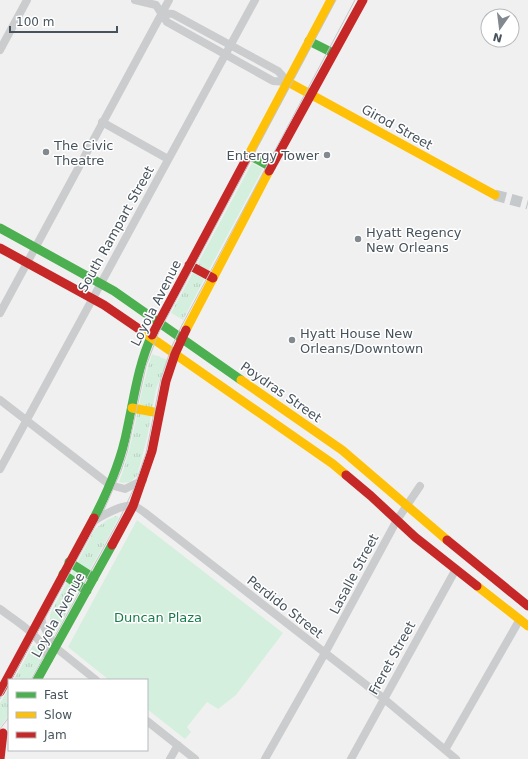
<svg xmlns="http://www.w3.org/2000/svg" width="528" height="759" font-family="'DejaVu Sans',sans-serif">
<defs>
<pattern id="grass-tufts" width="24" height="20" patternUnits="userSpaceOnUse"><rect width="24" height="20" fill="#d5efde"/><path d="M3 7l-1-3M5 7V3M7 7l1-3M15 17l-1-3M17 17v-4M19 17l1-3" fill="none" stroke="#b8cfc1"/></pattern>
</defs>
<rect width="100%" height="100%" fill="#f1f0f0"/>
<path fill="url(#grass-tufts)" d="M199,261L210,268L183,320L171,313Z
M152,354L168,360L156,389L147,438L137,476L130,482L123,483L119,482C135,441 138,396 152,354Z
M116,516L119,517L55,634L50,623V614L95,529L107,520Z
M33,645L44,655L30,680L14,679Z
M7,691H9V715L0,727V703Z"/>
<path fill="#d5efde" d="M252,163L263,169L210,268L199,261Z
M137,520L283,633L236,695L218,709L207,702L187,727L191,732L185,739L147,709V680H109L68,647Z"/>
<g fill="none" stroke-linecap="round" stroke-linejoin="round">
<path stroke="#c6c9cb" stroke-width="11" stroke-dasharray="11 5.5" stroke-linecap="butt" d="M495,195L528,204"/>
<path stroke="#caccce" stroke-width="8" d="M135,0L156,5L167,22L273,81L288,82
M161,13L173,14L278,71L288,82
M0,50L27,0
M102,122L168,159
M0,313L169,0
M0,400L110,485L125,489L143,480
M0,469L255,0
M92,522C102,516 121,504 133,506C136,506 141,510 144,512L383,698L456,759
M0,609C17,622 43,636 49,659
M41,615L42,623L55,647L96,680
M147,721L195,759
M445,750L520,619
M170,759L178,745
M265,759L325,653L397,520L420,486
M351,759L456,569"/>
<path stroke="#4caf50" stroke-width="9" d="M309,41L333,53
M249,155L271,167
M0,228L114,291L241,380
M94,518C108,491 121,461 127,430C134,398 138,365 152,335
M69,562L94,578
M63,574L87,591
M37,680L112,545"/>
<path stroke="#ffc107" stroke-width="9" d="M288,82L495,195
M248,156L331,0
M139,329L333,464L346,475
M186,330L269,171
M241,380L342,450L447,540
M132,408L159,413
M477,586L528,626"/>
<path stroke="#c62828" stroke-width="9" d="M269,171L363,0
M0,248L104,305L139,329
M189,265L213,278
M152,335L248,156
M346,475L371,496L415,537L477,586
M447,540L528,606
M112,545L133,506L152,451L166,381L175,354L186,330
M0,692L94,518
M0,759L3,733"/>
<path stroke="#c5c6c8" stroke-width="1" d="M11,680L103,512L121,471L127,453L146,366L159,332L336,0
M31,680L120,518L134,488L146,453L161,378L172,346L182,325L355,0
M0,699L9,683
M0,729L9,717"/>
</g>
<g fill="#828a90" stroke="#fff" stroke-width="1.5">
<circle cx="46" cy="152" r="4"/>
<circle cx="327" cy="155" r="4"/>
<circle cx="358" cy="239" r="4"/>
<circle cx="292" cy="340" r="4"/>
</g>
<g text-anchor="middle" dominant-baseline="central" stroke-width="3" stroke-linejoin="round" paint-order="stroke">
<g font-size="13" fill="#47535c" stroke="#fff">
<text transform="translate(397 127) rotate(29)">Girod Street</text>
<text transform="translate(116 229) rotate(-61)">South Rampart Street</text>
<text transform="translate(156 303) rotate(-63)">Loyola Avenue</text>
<text transform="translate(281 392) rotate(35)">Poydras Street</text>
<text transform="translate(354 574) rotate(-62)">Lasalle Street</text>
<text transform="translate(285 607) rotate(38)">Perdido Street</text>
<text transform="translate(58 615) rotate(-61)">Loyola Avenue</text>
<text transform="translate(392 658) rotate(-61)">Freret Street</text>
</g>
<g font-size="13" fill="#47535c" stroke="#fff" text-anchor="start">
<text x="54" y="145">The Civic<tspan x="54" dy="15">Theatre</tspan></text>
<text x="319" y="155" text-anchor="end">Entergy Tower</text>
<text x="366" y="232">Hyatt Regency<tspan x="366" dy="15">New Orleans</tspan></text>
<text x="300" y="333">Hyatt House New<tspan x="300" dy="15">Orleans/Downtown</tspan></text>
</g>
<g font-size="13" fill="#187d4a" stroke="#fff">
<text x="158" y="617">Duncan Plaza</text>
</g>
</g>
<rect x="8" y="679" width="140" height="72" fill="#ffffff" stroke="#b5babe"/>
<rect x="16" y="692" width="20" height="6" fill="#4caf50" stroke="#b5babe"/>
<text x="44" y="699" font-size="12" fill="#47535c">Fast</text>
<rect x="16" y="712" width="20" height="6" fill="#ffc107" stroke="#b5babe"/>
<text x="44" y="719" font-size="12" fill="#47535c">Slow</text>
<rect x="16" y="732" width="20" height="6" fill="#c62828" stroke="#b5babe"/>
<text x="44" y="739" font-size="12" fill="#47535c">Jam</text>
<g transform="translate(500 28) rotate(194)"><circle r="19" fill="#ffffff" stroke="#b5babe"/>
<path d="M0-3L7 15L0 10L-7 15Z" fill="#828a90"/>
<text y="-6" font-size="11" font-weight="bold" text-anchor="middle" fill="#47535c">N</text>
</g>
<path d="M10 26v6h107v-6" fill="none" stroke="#47535c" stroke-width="2"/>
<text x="16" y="26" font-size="12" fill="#47535c" stroke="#ffffff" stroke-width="3" paint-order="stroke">100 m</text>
</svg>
